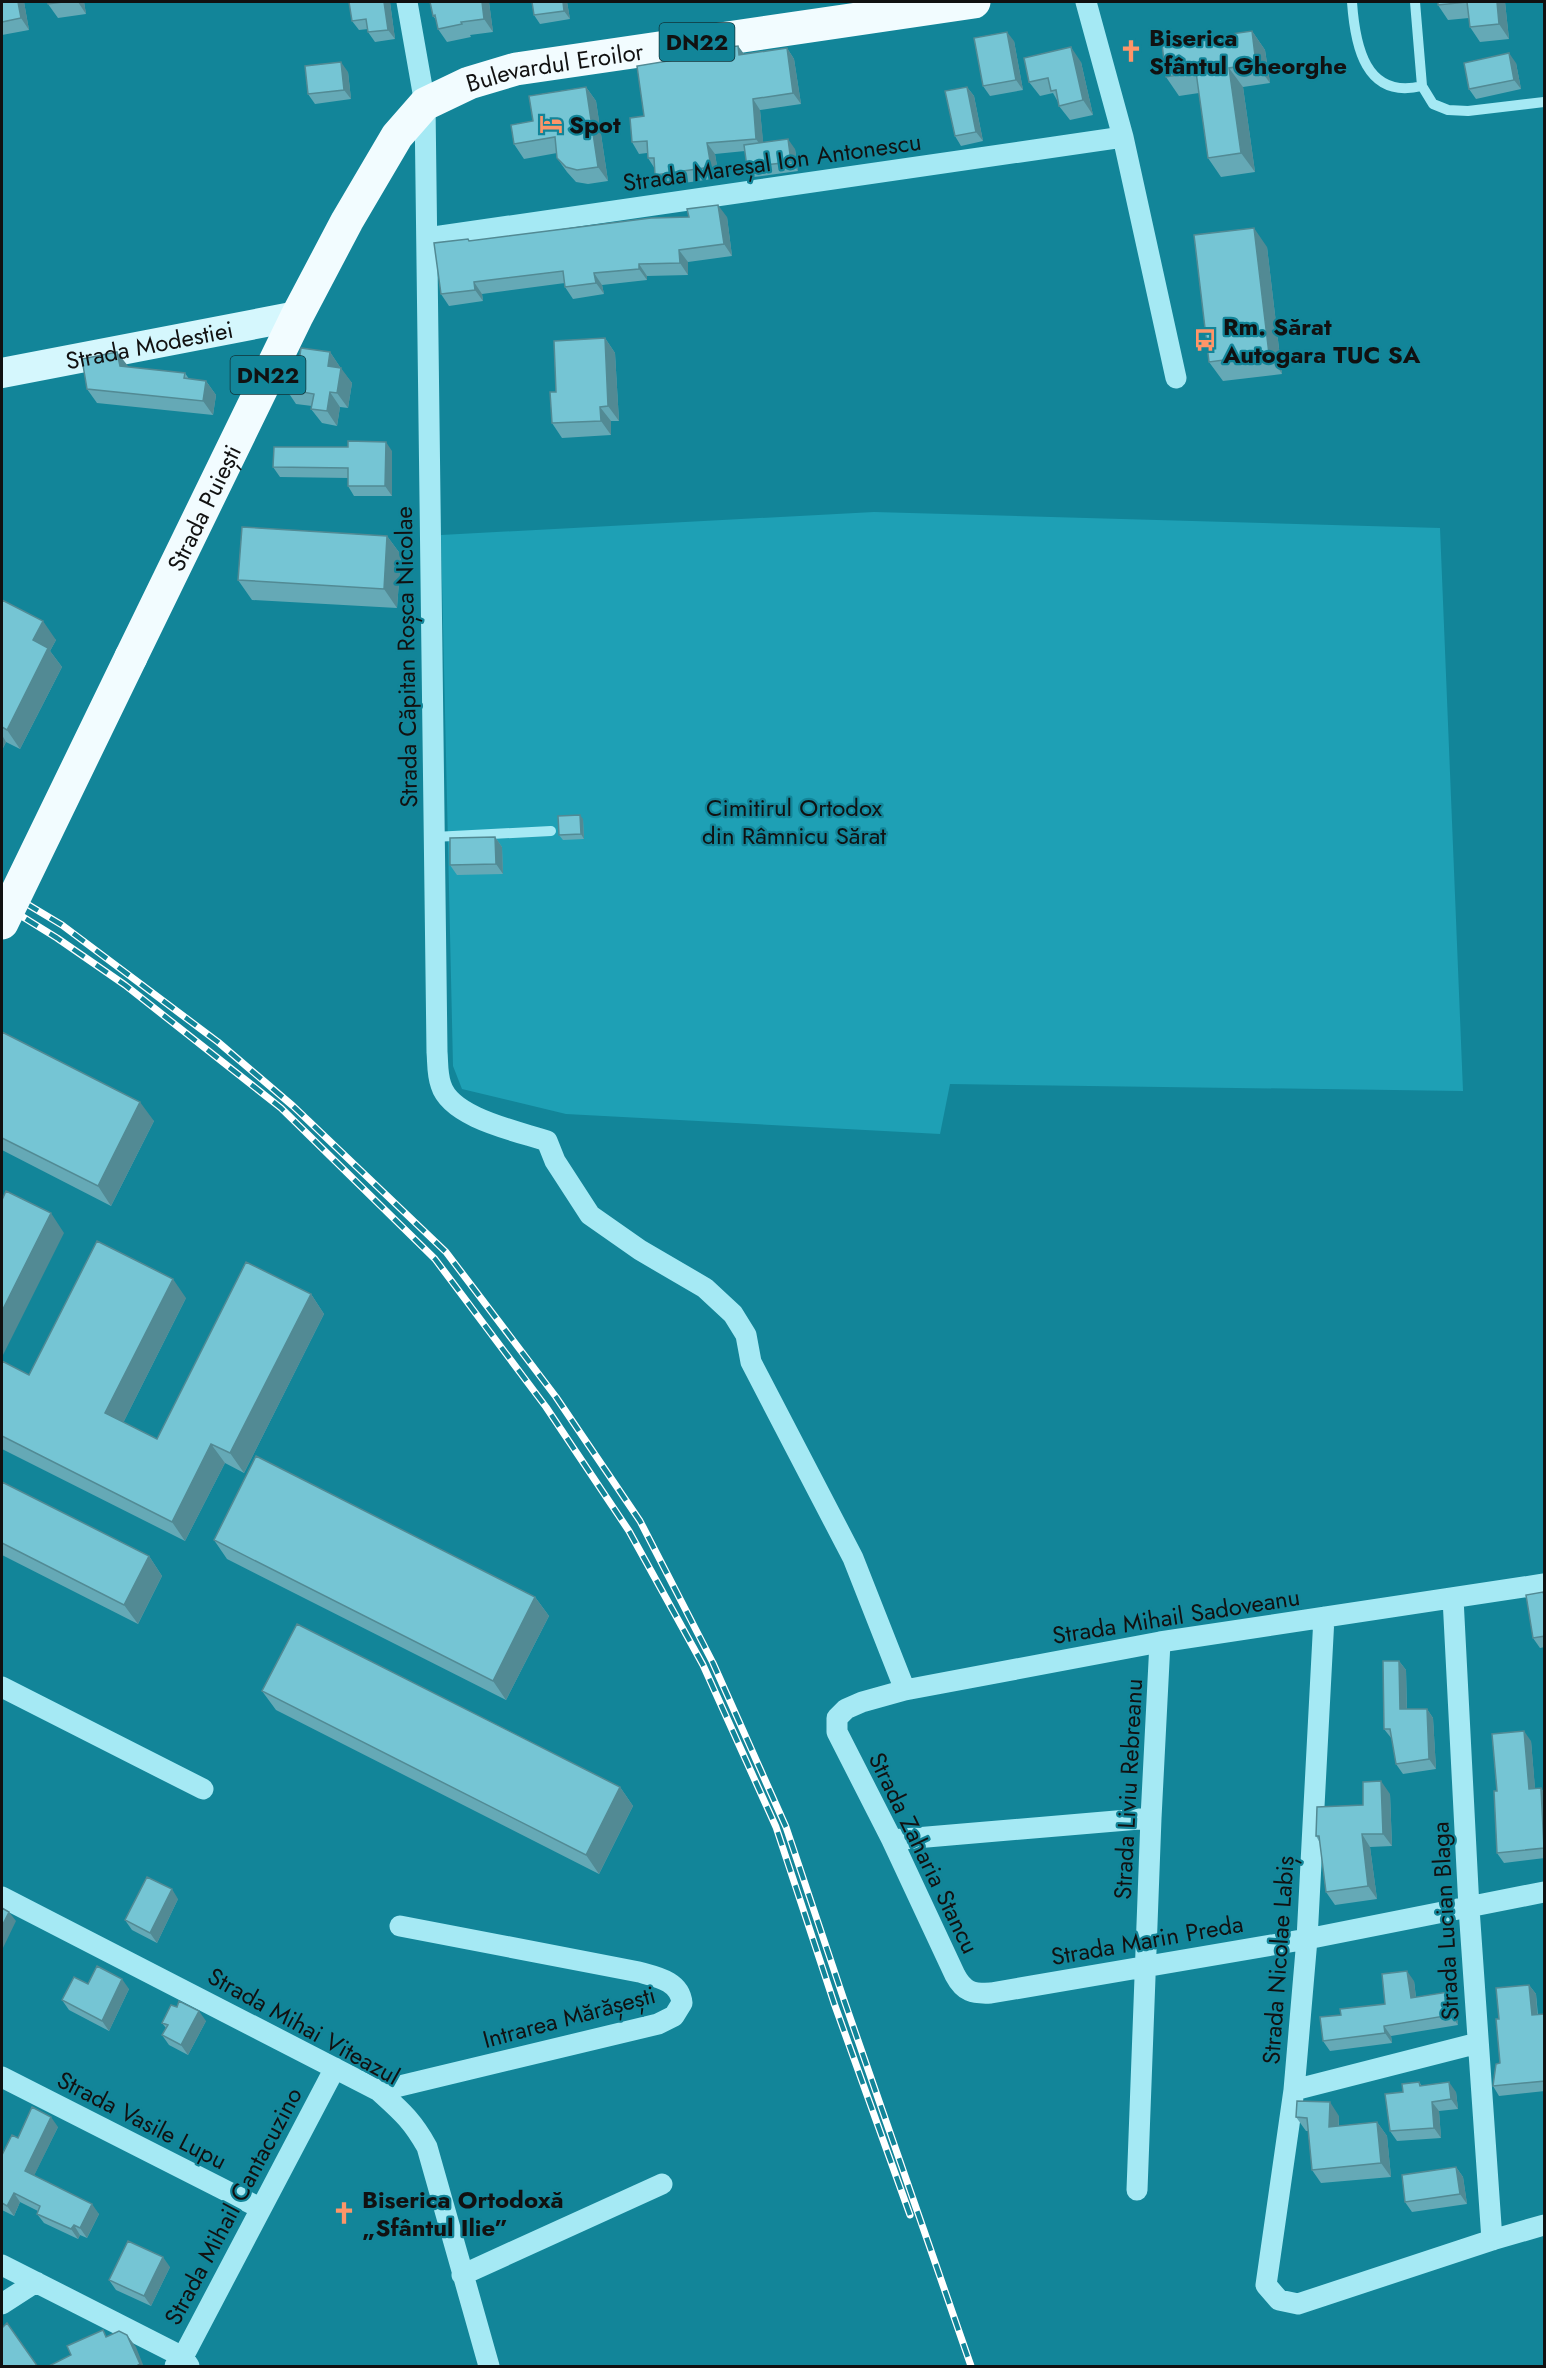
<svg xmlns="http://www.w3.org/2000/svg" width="1546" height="2368" font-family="Jost,sans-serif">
<rect width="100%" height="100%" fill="#128599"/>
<path fill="#1ea0b5" d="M874,512L1440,528L1463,1091L950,1084L940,1134L566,1114L462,1089L453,1066L441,535Z"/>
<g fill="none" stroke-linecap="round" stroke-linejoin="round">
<path stroke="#a5e9f4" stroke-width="10" d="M1352,2C1355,45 1365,100 1422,86
M1415,2L1422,86L1433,104L1448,110L1468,111L1544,102
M434,837L551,831"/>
<path stroke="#a5e9f4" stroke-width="21" d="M407,2L425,104L437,1052C438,1063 437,1074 441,1085C451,1118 517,1131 547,1141L555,1161L590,1215L640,1250L705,1288L733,1314L746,1335L751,1362L853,1558L905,1690
M1086,2L1123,137L1176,378
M427,238L1123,137
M1544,1584L1160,1642L905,1690L862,1702L846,1709L837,1718V1732L892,1840L955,1975C964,1992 973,1994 991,1993L1307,1939L1544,1892
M1453,1598L1469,1908L1492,2240
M1324,1617L1307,1939L1294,2090L1266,2285L1279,2300L1298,2304L1492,2240L1544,2225
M2,1687L203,1789
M892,1840L1151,1818
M2,1897L379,2091C401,2111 412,2120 427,2147L489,2366
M2,2077L260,2208
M1294,2090L1478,2043
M379,2091L658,2024L674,2016L682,2003C680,1981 657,1977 639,1972L400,1926
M1137,2190L1151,1818L1160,1642
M2,2265L183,2357L189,2366
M462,2275L662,2184
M2,2304L36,2282
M175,2366L183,2357L335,2068"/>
<path stroke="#d5f7fd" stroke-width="30" id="s1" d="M2,373L297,316"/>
<path stroke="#f2fcff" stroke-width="33" id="s2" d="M131,657L297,316L347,221L397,136L425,104L469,83L516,69L974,2"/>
<g stroke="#fff" stroke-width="7">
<path id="rail" d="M2,889L62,925L218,1042L293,1106L446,1252L556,1397L640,1521L713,1663L786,1827L844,2000L971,2366
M2,904L57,938L125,985L281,1108L435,1259L546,1407L629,1531L703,1665L776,1827L834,2003L910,2215"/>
</g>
<use href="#rail" stroke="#128599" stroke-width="4.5" stroke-dasharray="14" stroke-linecap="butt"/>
<path stroke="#f2fcff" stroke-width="33" d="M2,923L131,657"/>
</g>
<path fill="#65a9b6" d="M2,2H24L29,30L2,35Z
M48,2H84L86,14L58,18L48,4Z
M390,2L395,39L375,42L368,32V29L359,30L352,21Z
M489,2L493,32L470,35L471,37L447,42L438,29L437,21L433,16Z
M567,2L570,19L540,24L534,15Z
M1438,2H1505L1509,39L1480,42L1470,27L1469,18L1448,20L1438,5Z
M1252,31L1265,50L1270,83L1243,87L1255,172L1221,177L1208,158L1199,93L1179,96L1166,77Z
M1014,41L1023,90L990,96L983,86Z
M738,46L744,54L787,48L794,59L801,104L760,110L763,143L795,149L798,171L754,177L747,167L745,151L715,154L719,178L663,186L655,175V169L648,158L647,153L639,154L632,142L644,116L710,54Z
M1081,62L1093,115L1070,120L1059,106L1058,102L1053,93L1040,96L1029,82Z
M1516,63L1521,89L1476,99L1469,89Z
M348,72L351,99L315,104L308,94Z
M586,87L596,101L608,181L588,184L576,182L567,172L557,158V153L524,159L514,144Z
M967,87L974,96L983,141L961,146L955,136Z
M727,217L732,256L688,262V275L647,276V280L602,285L604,294L573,299L565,287V283L482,294L483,301L449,306L441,294L468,239L470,241Z
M1267,247L1282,374L1223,381L1209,362Z
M605,338L615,353L619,421H611V435L562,438L552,423L556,392Z
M330,352L340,367V368L352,383L348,408L340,407L337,426L322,423L311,409L312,406L296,404L286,389L299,362Z
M128,367L185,373L189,379L206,381L216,395L213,415L97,403L87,389Z
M348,447L392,451V496H354L348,486V478L280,477L273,467Z
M387,536L401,555L397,608L252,600L238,580Z
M2,600L56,640L50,651L62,667L20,749L6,742L2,750Z
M583,819L584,839L563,840L559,835Z
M495,837L502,847L503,874L457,875L450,865Z
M2,1032L154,1121L111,1206L2,1150Z
M311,1294L324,1314L244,1473L225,1463L185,1541L2,1449V1361L29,1375L186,1298L123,1423L157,1439Z
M2,1482L149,1556L162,1576L138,1624L2,1555Z
M214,1540L535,1597L549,1616L506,1700L227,1559Z
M1545,1594V1647L1540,1648L1533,1638Z
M1399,1661L1406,1670L1407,1709H1427L1433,1718L1436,1769L1403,1774L1396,1764L1392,1739L1384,1729Z
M262,1691L620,1787L633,1806L599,1874L276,1710Z
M1531,1741L1535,1789L1541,1788L1545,1794V1858L1504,1863L1497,1853V1791Z
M1390,1794L1392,1846L1370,1847L1377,1899L1335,1905L1326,1892L1320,1843L1316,1836L1363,1805Z
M178,1899L157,1943L132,1930L125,1920Z
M1414,1981L1416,1997L1455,2002L1458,2025L1391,2036L1392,2043L1330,2051L1323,2041L1341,2015L1385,2004Z
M88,1984L129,1989L109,2031L69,2010L62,2000Z
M1529,1985L1536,1994L1538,2015L1545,2014V2091L1499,2096L1493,2086L1500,2063L1499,2019Z
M206,2021L188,2055L169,2045L162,2035L166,2028L162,2023Z
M1419,2082L1422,2086L1456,2092L1458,2109L1439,2111L1441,2138L1397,2141L1390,2131L1403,2092Z
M1339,2116V2126L1377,2122L1387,2136L1391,2177L1321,2183L1312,2170L1308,2131H1306L1296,2117Z
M58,2127L34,2175L99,2214L87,2238L80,2235L78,2239L44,2223L37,2214L38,2211L20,2202L14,2216L2,2210V2155L18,2138Z
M1456,2167L1463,2177L1467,2204L1412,2212L1405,2202Z
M170,2267L151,2306L116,2290L109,2280Z"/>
<path fill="#528a94" d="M18,2H24L29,30L21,18Z
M78,2H84L86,14Z
M384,2H390L395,39L388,30Z
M482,2H489L493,32L484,19Z
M563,2H567L570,19L564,11Z
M1497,2H1505L1509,39L1499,24Z
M1252,31L1265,50L1270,83L1256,64Z
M1007,32L1014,41L1023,90L1016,80Z
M738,46L746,57L739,55Z
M1071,47L1081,62L1093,115L1083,100Z
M787,48L794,59L801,104L793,93Z
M1509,53L1516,63L1521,89L1514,80Z
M341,62L348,72L351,99L344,90Z
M1229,68L1243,87L1255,172L1241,153Z
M586,87L596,101L608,181L598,167Z
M967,87L974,96L983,141L976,132Z
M753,99L760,110L764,150L756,139Z
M788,139L795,149L798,171L791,162Z
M707,143L715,154L719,178L711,167Z
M718,205L727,217L732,256L724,244Z
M1254,228L1267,247L1282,374L1269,354Z
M679,250L688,262V275L680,263Z
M639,264L647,276V280L639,269Z
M594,273L602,285L604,294L596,283Z
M474,282L482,294L483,301L475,290Z
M605,338L615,353L619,421L608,406Z
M117,352L128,366L130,380L120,366Z
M330,352L340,367L338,381L328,366Z
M341,368L352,383L348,408L337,393Z
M206,381L216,395L213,415L203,401Z
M330,392L340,407L337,426L327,411Z
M600,407L611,421V435L601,421Z
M386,442L392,451V496L385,486Z
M387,536L401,555L397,608L384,589Z
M43,621L56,640L50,651L62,667L20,749L7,730L33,640Z
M2,735L6,742L2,750Z
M580,815L583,819L584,839L581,834Z
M495,837L502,847L503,874L496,864Z
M140,1102L154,1121L111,1206L98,1186Z
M51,1213L64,1233L2,1357V1311Z
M173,1279L186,1298L118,1433L105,1413Z
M311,1294L324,1314L244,1473L230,1453Z
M211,1444L225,1463L185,1541L172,1522Z
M149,1556L162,1576L138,1624L124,1605Z
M535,1597L549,1616L506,1700L493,1681Z
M1399,1661L1406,1670L1407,1719L1400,1709Z
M1427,1709L1433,1718L1436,1769L1429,1759Z
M1524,1731L1531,1741L1536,1799L1529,1789Z
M1381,1781L1390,1794L1392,1846L1383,1834Z
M620,1787L633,1806L599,1874L586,1855Z
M1541,1788L1545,1794V1848Z
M1362,1834L1370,1847L1377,1899L1368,1886Z
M172,1889L178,1899L157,1943L150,1933Z
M9,1912L16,1921L2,1950V1926Z
M1407,1971L1414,1981L1417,2007L1411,1998Z
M122,1979L129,1989L109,2031L102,2021Z
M1529,1985L1536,1994L1538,2025L1532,2015Z
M1448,1992L1455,2002L1458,2025L1451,2015Z
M199,2011L206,2021L188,2055L181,2045Z
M1384,2026L1391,2036L1392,2043L1385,2033Z
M1449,2082L1456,2092L1458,2109L1451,2099Z
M1330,2102L1339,2116L1338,2141L1329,2127Z
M1432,2102L1439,2111L1441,2138L1434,2128Z
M51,2117L58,2127L32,2180L25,2171Z
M1377,2122L1387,2136L1391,2177L1381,2163Z
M1456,2167L1463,2177L1467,2204L1460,2194Z
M14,2193L20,2202L14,2216L7,2206Z
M92,2204L99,2214L87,2238L80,2228Z
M74,2225L80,2235L78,2239L71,2229Z
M163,2257L170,2267L151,2306L144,2296Z
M127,2335L136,2347L144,2367H142L140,2364Z"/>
<path fill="#75c5d4" stroke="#528a94" stroke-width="1.5" d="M2,2H18L21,18L2,22Z
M48,2H63L48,4Z
M349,2H384L388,30L368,32L366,19L352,21Z
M430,2H482L484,19L461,22L462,24L438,29L435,15L433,16Z
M532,2H563L564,11L534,15Z
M1438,2H1497L1499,24L1470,27L1467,2L1438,5Z
M1252,31L1256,64L1229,68L1241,153L1208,158L1196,72L1166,77L1162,44Z
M1007,32L1016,80L983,86L974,38Z
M738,46L739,55L787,48L793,93L753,99L756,139L707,143L711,167L655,175L654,158H648L647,141L632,142L630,118L644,116L637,66L710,54V49Z
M1071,47L1083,100L1059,106L1056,90L1051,91L1048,78L1029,82L1024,58Z
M1509,53L1514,80L1469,89L1464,63Z
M341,62L344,90L308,94L305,66Z
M586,87L598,167L577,170L566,167L557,158L555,137L514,144L511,125L533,121L529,96Z
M967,87L976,132L955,136L945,91Z
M788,139L791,162L747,167L744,145Z
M718,205L724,244L679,250L680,263L639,264V269L594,273L596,283L565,287L563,271L474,282L475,290L441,294L434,243L468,239L469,241L651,218L689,217L687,209Z
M1254,228L1269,354L1209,362L1194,235Z
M605,338L608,406L600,407L601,421L552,423L550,392H556L554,341Z
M301,348L330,352L328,366L341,368L337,393L330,392L327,411L311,409L314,394L286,389L290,360L299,362Z
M117,352L120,366L185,373L184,378L206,381L203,401L87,389L82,359Z
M348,441L386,442L385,486H348V468L273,467L274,447H348Z
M242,527L387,536L384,589L238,580Z
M2,600L43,621L33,640L48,648L7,730L2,727Z
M580,815L581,834L559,835L558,816Z
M495,837L496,864L450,865V838Z
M2,1032L140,1102L98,1186L2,1138Z
M6,1191L51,1213L2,1311V1200Z
M97,1241L173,1279L105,1413L157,1439L246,1262L311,1294L230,1453L211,1444L172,1522L2,1436V1361L29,1375Z
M256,1456L535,1597L493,1681L214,1540Z
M2,1482L149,1556L124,1605L2,1543Z
M1543,1592L1545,1598V1636L1533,1638L1526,1595Z
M297,1624L620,1787L586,1855L262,1691Z
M1383,1661H1399L1400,1709H1427L1429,1759L1396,1764L1390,1729H1384Z
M1524,1731L1529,1789L1541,1788L1544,1848L1497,1853L1494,1791H1497L1492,1734Z
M1381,1781L1383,1834H1362L1368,1886L1326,1892L1319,1836H1316L1317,1807L1363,1805V1782Z
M147,1877L172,1889L150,1933L125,1920Z
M2,1908L9,1912L2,1926Z
M97,1966L122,1979L102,2021L62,2000L74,1977L88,1984Z
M1407,1971L1411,1998L1448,1992L1451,2015L1384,2026L1385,2033L1323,2041L1320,2017L1341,2015L1340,2009L1385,2004L1382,1974Z
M1529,1985L1532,2015L1545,2014V2081L1493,2086L1496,2064L1500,2063L1496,2019H1499L1496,1988Z
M179,2001L199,2011L181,2045L162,2035L168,2025L162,2023L171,2005L177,2007Z
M1419,2082L1420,2086L1449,2082L1451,2099L1432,2102L1434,2128L1390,2131L1385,2094L1403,2092L1402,2084Z
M1297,2101L1330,2102L1329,2127L1377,2122L1381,2163L1312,2170L1307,2118L1296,2117Z
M32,2107L51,2117L25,2171L92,2204L80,2228L74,2225L71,2229L37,2214L40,2206L14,2193L7,2206L2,2203V2155L12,2135L18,2138Z
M1456,2167L1460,2194L1405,2202L1402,2175Z
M128,2241L163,2257L144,2296L109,2280Z
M7,2323L38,2367H2V2328Z
M103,2330L106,2337L119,2331L127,2335L140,2364L135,2367H47L71,2355L67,2346Z"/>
<defs>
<g id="church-bare" transform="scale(1.8)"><path d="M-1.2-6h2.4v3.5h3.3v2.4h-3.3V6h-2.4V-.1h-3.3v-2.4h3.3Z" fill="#ff9568" stroke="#128599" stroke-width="2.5" paint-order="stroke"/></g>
<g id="hotel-bare" transform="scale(1.8)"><path d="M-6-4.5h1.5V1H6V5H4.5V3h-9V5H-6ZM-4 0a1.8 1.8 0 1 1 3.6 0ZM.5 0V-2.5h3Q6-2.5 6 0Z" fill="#ff9568" stroke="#128599" stroke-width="2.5" paint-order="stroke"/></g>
<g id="bus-bare" transform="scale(1.8)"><path d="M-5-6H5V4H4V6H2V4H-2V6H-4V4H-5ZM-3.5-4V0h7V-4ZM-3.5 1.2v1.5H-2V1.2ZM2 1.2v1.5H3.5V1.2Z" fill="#ff9568" stroke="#128599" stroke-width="2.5" paint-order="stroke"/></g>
</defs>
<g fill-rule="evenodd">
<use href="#church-bare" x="1131" y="51"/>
<use href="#hotel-bare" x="551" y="124"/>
<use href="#bus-bare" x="1205" y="340"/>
<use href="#church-bare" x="344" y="2213"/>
</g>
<g text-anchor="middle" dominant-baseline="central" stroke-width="4.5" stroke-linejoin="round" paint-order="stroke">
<g fill="#128599" stroke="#11343a" stroke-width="1.5">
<rect x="659.5" y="23" width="75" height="38" rx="4.5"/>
<rect x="230.5" y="356" width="75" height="38" rx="4.5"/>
</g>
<g font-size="22" font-weight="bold" fill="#111">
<text x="697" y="42">DN22</text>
<text x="268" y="375">DN22</text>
</g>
<g font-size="24" font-weight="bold" fill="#111" stroke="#128599" text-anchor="start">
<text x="1149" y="37">Biserica<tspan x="1149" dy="28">Sfântul Gheorghe</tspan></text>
<text x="569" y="124">Spot</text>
<text x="1223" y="326">Rm. Sărat<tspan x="1223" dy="28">Autogara TUC SA</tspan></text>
<text x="362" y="2199">Biserica Ortodoxă<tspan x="362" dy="28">„Sfântul Ilie”</tspan></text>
</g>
<g font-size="24" fill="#111" stroke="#128599">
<text stroke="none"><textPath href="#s2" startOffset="764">Bulevardul Eroilor</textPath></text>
<text transform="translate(772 162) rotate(-8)">Strada Mareșal Ion Antonescu</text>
<text stroke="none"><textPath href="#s1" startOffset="150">Strada Modestiei</textPath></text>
<text stroke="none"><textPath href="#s2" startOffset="166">Strada Puiești</textPath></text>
<text transform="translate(406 657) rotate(-91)">Strada Căpitan Roșca Nicolae</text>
<text transform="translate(1176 1616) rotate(-9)">Strada Mihail Sadoveanu</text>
<text transform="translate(1128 1789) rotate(-87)">Strada Liviu Rebreanu</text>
<text transform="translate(924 1853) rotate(64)">Strada Zaharia Stancu</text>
<text transform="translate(1445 1921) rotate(-93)">Strada Lucian Blaga</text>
<text transform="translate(1147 1940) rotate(-10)">Strada Marin Preda</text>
<text transform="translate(1278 1960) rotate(-86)">Strada Nicolae Labiș</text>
<text transform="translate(569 2017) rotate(-15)">Intrarea Mărășești</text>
<text transform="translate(304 2026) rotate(29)">Strada Mihai Viteazul</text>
<text transform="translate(142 2120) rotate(27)">Strada Vasile Lupu</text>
<text transform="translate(233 2206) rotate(-62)">Strada Mihail Cantacuzino</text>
</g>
<g font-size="24" fill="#111" stroke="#128599">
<text x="794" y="807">Cimitirul Ortodox<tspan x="794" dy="28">din Râmnicu Sărat</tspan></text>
</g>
</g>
<rect width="1546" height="2368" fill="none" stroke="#111111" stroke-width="6"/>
</svg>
